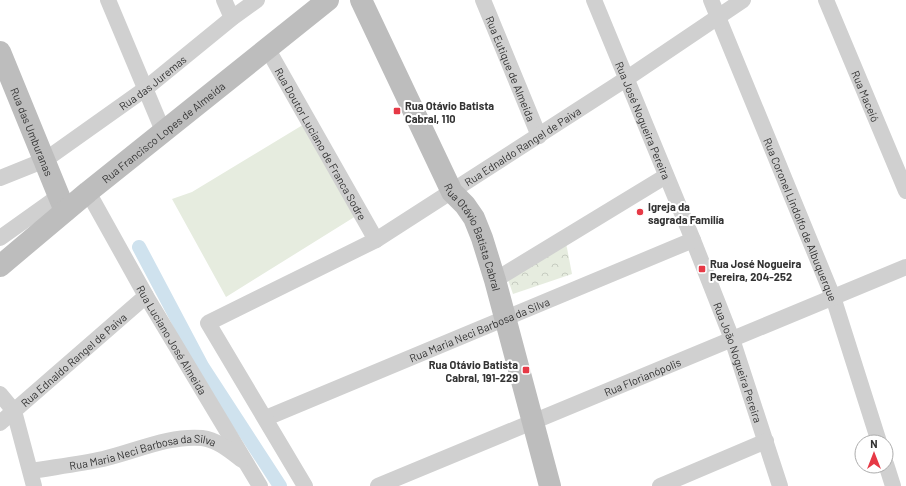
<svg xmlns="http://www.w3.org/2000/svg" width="906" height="486" font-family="Barlow,sans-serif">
<defs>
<pattern id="park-crowns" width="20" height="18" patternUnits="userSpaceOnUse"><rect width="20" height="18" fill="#e6ecdf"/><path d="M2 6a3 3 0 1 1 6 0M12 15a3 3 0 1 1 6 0" fill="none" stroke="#c6cbc0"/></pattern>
</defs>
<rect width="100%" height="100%" fill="#fff"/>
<path fill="url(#park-crowns)" d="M566,243L572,274L513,294L507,277Z"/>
<path fill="#e6ecdf" d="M306,123L356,216L226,297L172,199L192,192Z"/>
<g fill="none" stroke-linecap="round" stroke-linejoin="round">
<path stroke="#cfe2ee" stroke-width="14" d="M139,247L202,366L280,486"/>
<g stroke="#d0d0d0" stroke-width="16">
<path d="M108,0L163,131"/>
<path d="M224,0L232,18"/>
<path id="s1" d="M483,0L539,136"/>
<path id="s2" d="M594,0L693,240L732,339L780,486"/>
<path id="s3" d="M711,0L833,297L879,442"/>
<path id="s4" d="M826,0L906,191"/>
<path id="s5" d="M267,48L376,240"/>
<path id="s6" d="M0,178L45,160L145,89L232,18L257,0"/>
<path id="s7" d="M88,192L146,296L260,486"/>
<path d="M0,238L59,196"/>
<path d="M495,280L666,176"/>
<path d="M0,394L14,411L34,486"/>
<path id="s8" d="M266,418L693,240"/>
<path id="s9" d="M0,423L146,296"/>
<path d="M886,464L893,486"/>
<path id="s10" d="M31,471C55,467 80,464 103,459C134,452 169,435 202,438C217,440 229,450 242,460"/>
<path id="s11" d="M305,486L208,323L376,240L626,79L743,0"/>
<path id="s12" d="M378,486L906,267"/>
<path d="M660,486L766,441"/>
</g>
<g stroke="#bdbdbd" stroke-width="22">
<path id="s13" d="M361,0L452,192L465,205L474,218L482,238L495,280L550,486"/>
<path id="s14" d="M0,52L65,211"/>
<path id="s15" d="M0,266L88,192L328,0"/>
</g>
</g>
<g fill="#e63946" stroke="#fff" stroke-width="1.5">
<rect x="393" y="107" width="8" height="8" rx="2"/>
<circle cx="640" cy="212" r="4"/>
<rect x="698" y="265" width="8" height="8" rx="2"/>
<rect x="522" y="366" width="8" height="8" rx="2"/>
</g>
<g text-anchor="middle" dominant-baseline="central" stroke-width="4" stroke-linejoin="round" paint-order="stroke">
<g font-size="11" fill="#333" stroke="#fff">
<text stroke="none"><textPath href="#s1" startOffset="74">Rua Eutique de Almeida</textPath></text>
<text stroke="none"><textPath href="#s6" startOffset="181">Rua das Juremas</textPath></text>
<text stroke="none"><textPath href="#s4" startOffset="104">Rua Maceió</textPath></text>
<text stroke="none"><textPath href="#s2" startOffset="130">Rua José Nogueira Pereira</textPath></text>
<text stroke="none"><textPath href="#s14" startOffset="86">Rua das Umburanas</textPath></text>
<text stroke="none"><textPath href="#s15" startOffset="211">Rua Francisco Lopes de Almeida</textPath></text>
<text stroke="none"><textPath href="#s5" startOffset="110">Rua Doutor Luciano de Franca Sodre</textPath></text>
<text stroke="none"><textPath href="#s11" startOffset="551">Rua Ednaldo Rangel de Paiva</textPath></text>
<text stroke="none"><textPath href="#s3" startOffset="237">Rua Coronel Lindolfo de Albuquerque</textPath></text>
<text stroke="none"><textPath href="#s13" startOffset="263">Rua Otávio Batista Cabral</textPath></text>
<text stroke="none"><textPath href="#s8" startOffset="231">Rua Maria Neci Barbosa da Silva</textPath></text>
<text stroke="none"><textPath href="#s7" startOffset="170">Rua Luciano José Almeida</textPath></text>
<text stroke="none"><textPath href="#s9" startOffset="97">Rua Ednaldo Rangel de Paiva</textPath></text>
<text stroke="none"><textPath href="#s2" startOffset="390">Rua João Nogueira Pereira</textPath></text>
<text stroke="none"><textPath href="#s12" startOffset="286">Rua Florianópolis</textPath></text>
<text stroke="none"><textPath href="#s10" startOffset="114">Rua Maria Neci Barbosa da Silva</textPath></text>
</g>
<g font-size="11" font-weight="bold" fill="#333" stroke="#fff" text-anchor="start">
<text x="405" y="105">Rua Otávio Batista<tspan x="405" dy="13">Cabral, 110</tspan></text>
<text x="648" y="206">Igreja da<tspan x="648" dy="13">sagrada Familía</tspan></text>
<text x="710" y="263">Rua José Nogueira<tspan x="710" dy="13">Pereira, 204-252</tspan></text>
<text x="518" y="364" text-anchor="end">Rua Otávio Batista<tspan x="518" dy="13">Cabral, 191-229</tspan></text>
</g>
</g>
<g transform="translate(874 454)"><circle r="19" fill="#ffffff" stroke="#adadad"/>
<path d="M0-3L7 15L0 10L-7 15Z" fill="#e63946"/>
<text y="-6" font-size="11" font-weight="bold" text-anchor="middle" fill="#333333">N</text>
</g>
</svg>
